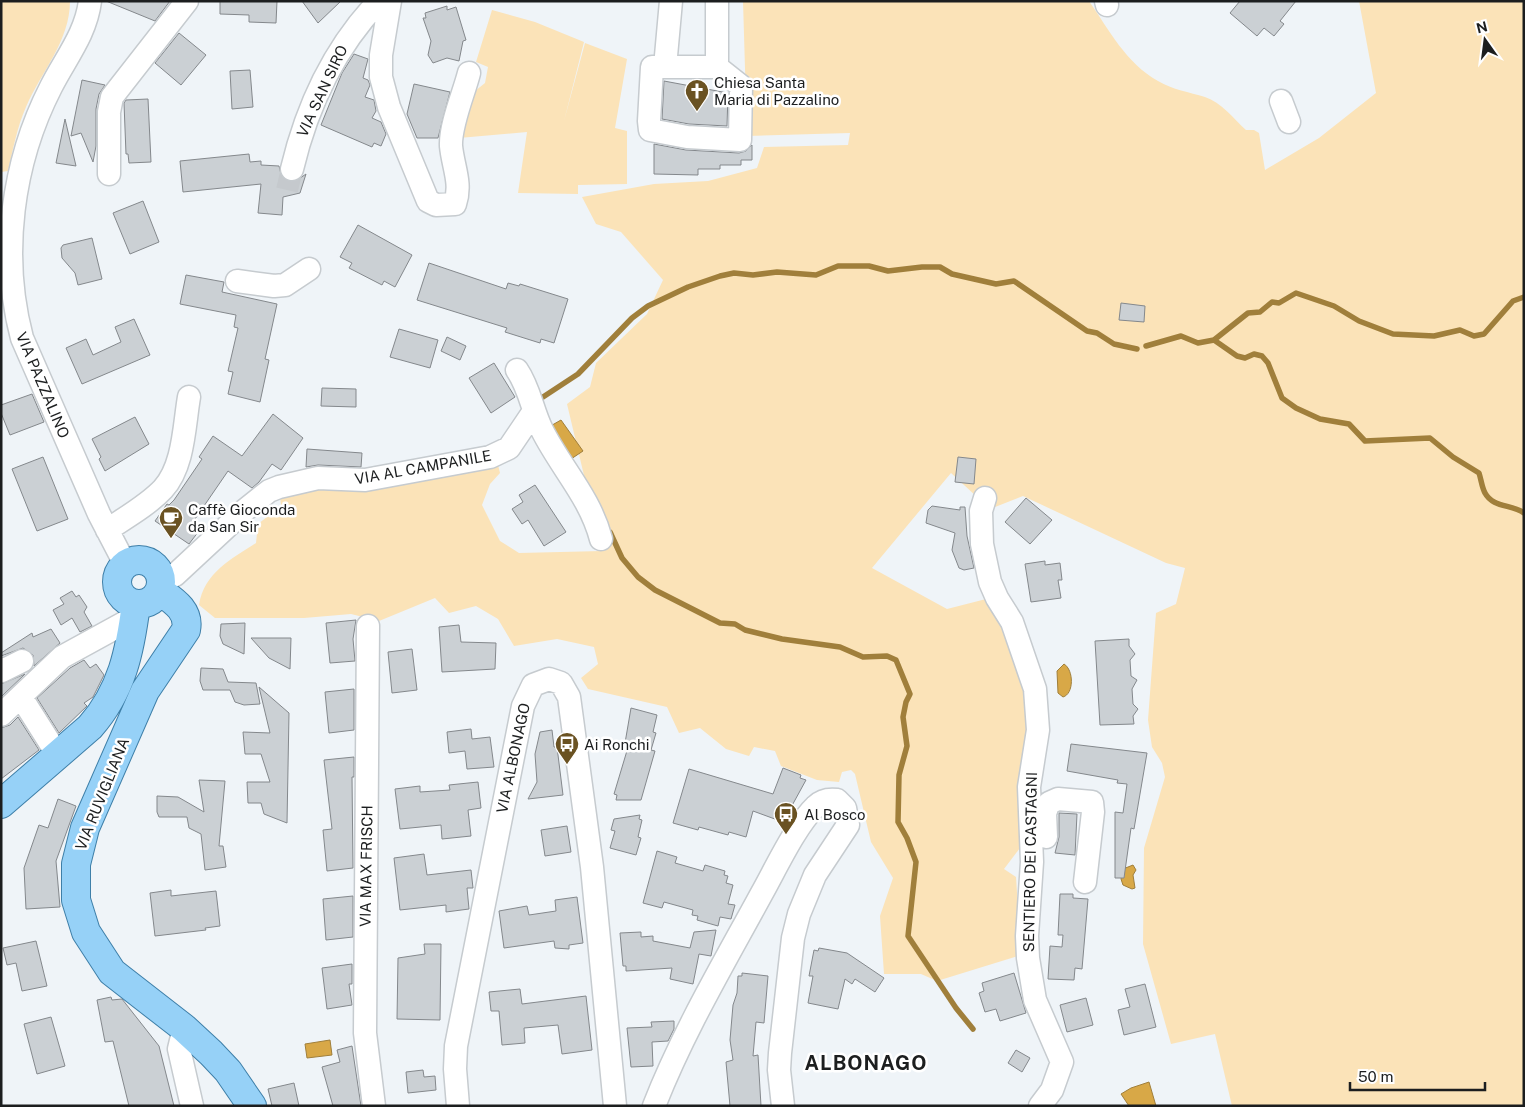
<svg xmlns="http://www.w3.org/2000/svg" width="1525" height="1107" font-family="'Public Sans',sans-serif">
<rect width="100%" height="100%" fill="#eff4f8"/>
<path fill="#fbe3b8" d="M1,1H70C70,41 41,72 26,107C17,127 13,150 8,171L1,172Z
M743,1H1089C1109,30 1126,63 1158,81C1173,90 1189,92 1205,97C1221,102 1234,119 1246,130H1254L1259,133L1265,170L1319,138L1376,93L1359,1H1524V1106H1232L1215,1034L1171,1044L1143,944L1144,848L1165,777L1162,763L1152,747L1148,720L1156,613L1176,604L1185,568L1166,563L1023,496L990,509L951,473L872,568L947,609L990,598L1030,690L1026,840L1004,869L1016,877L1021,955L937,981L921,974H884L880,916L893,878L871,842L855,774L851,770L842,772L839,782L817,780L781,766L775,751L754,747L749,756L726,749L700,728L679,733L667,707L588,689L581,678L598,664L594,647L557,639L514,646L498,619L476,606L449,613L435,598L379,621L351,614L304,618H215L199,605C204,573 231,559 256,543L258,524L281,506L280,496L284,493L498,465L500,473L490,484L482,505L500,541L519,553L602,551L567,404L590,387L596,363L647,314L663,280L621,232L596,224L582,197L654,184L708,181L757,168L764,147L848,145L850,133L747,136Z
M492,10L535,22L584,42L564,121L585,43L627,59L615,128L627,131V184L578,185V194L518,193L527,132L459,138L470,95L485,83L488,67L476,62Z"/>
<path fill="#d8a847" stroke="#a07f3b" d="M561,420L583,451L565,463L547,428Z
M1064,664C1074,670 1074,694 1063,697L1058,693L1057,671Z
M1133,865L1136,870L1133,875L1135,888L1132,889L1123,885L1121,879L1123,869Z
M330,1040L332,1055L307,1058L305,1044Z
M1149,1082L1156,1106H1129L1121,1094L1131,1088Z"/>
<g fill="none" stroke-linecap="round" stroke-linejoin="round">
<path stroke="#a07f3b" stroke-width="5.5" d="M1214,340L1237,356L1245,358L1254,354L1262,356L1268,363L1282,398L1296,408L1320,419L1349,424L1365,441L1430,438L1453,457L1479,473C1481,479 1482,488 1485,493C1493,508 1512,504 1524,513
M1146,346L1181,336L1198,343L1214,340L1248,313L1260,312L1272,302L1279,303L1296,293L1334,306L1359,321L1393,334L1434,336L1460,330L1474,336L1484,334L1513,301L1524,297
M543,397L578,374L632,318L648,306L688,287L720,276L734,273L753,275L777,272L816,275L838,266H869L888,271L922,267H940L952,274L996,284L1014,281L1087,331L1097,333L1114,344L1137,349
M610,532L622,558L638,577L655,590L720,623L735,624L745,630L782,639L840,647L863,657L887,656L896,660L910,694L906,702L903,717L907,746L899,775L898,822L907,838L916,862L908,936L956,1008L973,1029"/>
</g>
<path fill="#cbd0d4" stroke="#84888c" d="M106,1H170L155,21Z
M220,1H277L276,23L249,22V15L220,14Z
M302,1H341L318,23Z
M1240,1H1296L1280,21L1284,24L1274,36L1264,28L1257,36L1230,13Z
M447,6V10L456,7L466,40L463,41L459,61L447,58L433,63L428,55L431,41L423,18H426L425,13Z
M179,33L206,55L181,85L155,63Z
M354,54L368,59L363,78L368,80L370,85L365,97L374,100L376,111L372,118L381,122L386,134L381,146L374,143L372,147L321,125L342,73Z
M250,70L253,107L232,109L230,71Z
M82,80L105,85L99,94L96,109V146L93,162L81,133L71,136Z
M664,81L728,93L727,126L689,124L662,119Z
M414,84L450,92L438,138H417L407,114Z
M148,99L151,162L129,163L128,154H126L124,103L126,100Z
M65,119L76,166L56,163Z
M654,144L686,150L739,153L746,151L752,145V160H741V165H720V169H698V175L654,174Z
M249,154L250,162L261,161V165L279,166L282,178L288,182L296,181L306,174L300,193L283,197L282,215L258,213L261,184L183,192L180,161Z
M143,201L159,242L130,254L113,213Z
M358,225L412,255L395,287L384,281L382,285L349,268L352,263L340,257Z
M92,238L102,279L78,285L75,273L62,258L61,248L63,245Z
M429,263L506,289L508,283L519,286L520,284L568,299L554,343L541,339L540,343L505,332L507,328L417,300Z
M186,275L224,282L222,292L277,304L265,359L269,360L260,402L228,394L233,372L228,371L238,328L234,327L236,315L180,304Z
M1121,303L1145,306L1144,322L1119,320Z
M134,319L150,355L82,384L66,348L86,339L93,355L121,342L115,327Z
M399,329L438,340L430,368L390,357Z
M447,337L466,346L460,360L441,351Z
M494,363L515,397L491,413L469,378Z
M322,388L356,389V407L321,406Z
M32,394L44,422L10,435L1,413V405Z
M273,414L303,438L281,470L272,464L259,482L252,488L228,471L193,522L202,527L189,544L155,521L167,504L169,505L174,500L202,459L199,457L213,436L242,456Z
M135,417L149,444L105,471L99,459L101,457L92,439Z
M307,449L362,453L361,467L318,465L306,467Z
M43,457L68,519L37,531L12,469Z
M958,457L976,459L974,484L955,482Z
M535,485L566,532L544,546L528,520L522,524L512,509L523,502L519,495Z
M1026,498L1052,520L1030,544L1005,522Z
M932,506L960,510V507H965L967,536L974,568L964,570L959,568L952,550L955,533L926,523L928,510Z
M1045,561V565L1060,563L1062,580H1058L1061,598L1031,602L1025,564Z
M72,591L76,597L79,595L87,607L84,612L92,626L80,632L72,618L61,625L53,610L64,604L60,598Z
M356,620L353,639L355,661L330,663L326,623Z
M245,623L244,654L223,644L220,636L221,624Z
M459,625L461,642L496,643L495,669L442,672L439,627Z
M51,629L60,643L34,666L33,655L23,648L1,656V653L32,633L33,637Z
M251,638H291L290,669L269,658Z
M1129,639V646L1135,654L1130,660L1131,676L1137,680L1132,689L1133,704L1138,709L1133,716L1134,724L1100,725L1095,641Z
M412,649L417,690L392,693L388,652Z
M84,660L90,668L96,664L104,675L93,697L84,703L87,706L59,733L37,698L70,668Z
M201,668L223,669L228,682L256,683L260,704L244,705L235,702L230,690H203L200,681Z
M25,674L1,697V684Z
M259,687L289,713L287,823L264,814L261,803H248L247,782H270L261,754H245L243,732L270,733Z
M354,689V730L329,733L325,692Z
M631,708L657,715L653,732L656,733L651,750L655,751L641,800H616L617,795L614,794L629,744L625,743Z
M18,717L39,750L1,779V728L10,725Z
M471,729L472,739L490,737L494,767L467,769L465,751L449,753L447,732Z
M552,730L554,747H557L563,795L528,799L537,782L535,754L540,732Z
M1071,744L1147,753L1134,829L1131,828L1124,878H1115V812L1123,813L1127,784L1117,783L1118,780L1067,771Z
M354,757V777H352L353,868L327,871L323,830L332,829L324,760Z
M783,768L801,775L800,778L806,780L783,822L753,811L746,837L729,832L728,835L699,827L698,830L673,823L689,769L773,794Z
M199,780L225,781L219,846H223L226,867L205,870L201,834L189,828L187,817H159L157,812V796L178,797L204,812Z
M478,782L481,808L468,810L471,836L442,839L441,825L400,829L395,789L420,786V792L450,790L449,785Z
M58,799L76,806L56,861L60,907L26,909L24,868L39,825L48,828Z
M1059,813L1077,814L1075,855L1055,853L1059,837Z
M640,815L639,819L642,820L638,837L641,838L636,855L610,848L615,831L611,830L614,819Z
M567,826L571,852L545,856L541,830Z
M657,851L677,857L675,863L703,871L705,865L725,871L724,875L728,876L726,883L733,885L728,904L735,905L731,919L720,917L718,926L697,920L698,916L692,915L693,910L664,902L662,908L643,903Z
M424,854L427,875L471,870L473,888H467L469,909L446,912V905L400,910L394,858Z
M171,890V896L216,891L220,926L205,928L206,930L155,936L150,893Z
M1060,894H1073V898L1088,899L1082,969L1075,968L1074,980L1048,979L1050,946L1062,947L1063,935H1058Z
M353,896V937L326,940L323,899Z
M577,897L583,943L569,945V949L555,948L554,941L504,948L499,911L527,906L529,915L556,911L555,900Z
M716,930L711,956L699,954L693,984L670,979L672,968L626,971V966H623L620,933L641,932V937L653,936V941L690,948L694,932Z
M36,941L47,986L22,991L16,963L7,965L3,948Z
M424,944H441L440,1020L397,1019L398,958L425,954Z
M819,948L847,953L884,978L875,992L855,979L852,984L845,979L838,1009L808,1003L813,976H809L814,950L818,951Z
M352,964V984H349L352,1005L327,1009L322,968Z
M742,973L768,976L764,1023L756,1022L753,1056L758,1055L761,1106H730L726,1062L733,1060L730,1040L733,1005L737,993L738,976H742Z
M1014,973L1026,1013L1000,1021L996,1009L985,1012L979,993L984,991L982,983Z
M1145,984L1156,1027L1124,1035L1118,1010L1130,1007L1125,989Z
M520,989L522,1004L586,996L592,1050L562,1054L558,1025L524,1028L525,1043L502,1045L499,1011H491L489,992Z
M111,997L112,1000L122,999L159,1046L174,1106H129L113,1041L105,1042L97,1000Z
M1086,998L1093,1025L1067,1032L1060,1005Z
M51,1017L65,1066L37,1074L24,1024Z
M674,1021V1029L668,1041L652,1042L653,1066L631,1067L627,1028L652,1027L651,1022Z
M352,1046L361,1106H333L322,1067L340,1062L337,1050Z
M1016,1050L1030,1058L1022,1072L1008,1063Z
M423,1070L424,1077L435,1076L436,1090L408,1093L406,1072Z
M294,1083L299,1106H272L268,1089Z"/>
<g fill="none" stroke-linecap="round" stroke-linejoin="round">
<path stroke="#c5c9cd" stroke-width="22" stroke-dasharray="22 11" stroke-linecap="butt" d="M287,190L292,169"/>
<g stroke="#c6cbcf" stroke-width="25">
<path id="minor" d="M90,1C86,34 65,59 51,87C12,163 0,255 22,338L99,514L125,564
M390,1L381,55V77L389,107L428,201L436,205L455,204C462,183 453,167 451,146C450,125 464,93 469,73
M1106,1L1107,5
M652,67H717L741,86L740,140L687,137L650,130L649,121Z
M665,67L671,1
M717,67V1
M1281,101L1289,122
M292,169C307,106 334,48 379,1
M109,174V112L112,97L187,1
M237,281L274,286L285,285L309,269
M517,370C530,389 532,410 542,430C561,468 590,497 601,539
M985,498L981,511L982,544L990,582L997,598L1012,622L1035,689L1038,730L1029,787L1032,862L1027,936L1028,958L1035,1000L1062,1062L1052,1090L1040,1106
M107,530C125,518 148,505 163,489C184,466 184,426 189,397
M162,581L175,575L245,510L269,491L279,487L318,478L365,480L490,457L509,448L534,411
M368,626L365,1033L374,1106
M1,669L2,671L22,661
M21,697L57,754
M1,715L62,657L135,617
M1046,837L1045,813L1049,803L1058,799L1092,802L1093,812L1085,882
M184,1028L179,1049L192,1106
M458,1106L455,1069L456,1046L523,706L533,685L549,679L561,683L569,697L592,867L615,1106
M654,1106C683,1032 724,963 762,893C776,868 796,825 816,806C822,800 829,799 837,800L845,808L848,825L815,875L799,914L793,938L780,1053L779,1070L783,1106"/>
</g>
<g stroke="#3e7fa8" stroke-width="30">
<path id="major" d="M117 582a22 22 0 1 1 44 0a22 22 0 1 1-44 0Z
M160,591C174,601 190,611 186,630L145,691L85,828L76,864V900L86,932L112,972L184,1028L211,1053L228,1071L252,1106
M1,804L90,727C122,691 130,651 136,604"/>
</g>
<use href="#minor" stroke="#fff" stroke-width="22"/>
<use href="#major" stroke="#96d1f7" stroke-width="28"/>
</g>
<defs>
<g id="church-pin" transform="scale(1.25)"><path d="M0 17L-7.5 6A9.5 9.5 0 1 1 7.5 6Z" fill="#6a5222" stroke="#fff"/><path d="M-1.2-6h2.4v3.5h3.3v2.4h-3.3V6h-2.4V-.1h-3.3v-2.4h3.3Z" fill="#fff"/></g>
<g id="cafe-pin" transform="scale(1.25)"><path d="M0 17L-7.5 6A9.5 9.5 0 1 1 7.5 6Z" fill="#6a5222" stroke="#fff"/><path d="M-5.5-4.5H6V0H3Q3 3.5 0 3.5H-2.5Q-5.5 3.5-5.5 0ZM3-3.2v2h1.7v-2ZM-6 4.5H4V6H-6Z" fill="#fff"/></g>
<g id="bus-pin" transform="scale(1.25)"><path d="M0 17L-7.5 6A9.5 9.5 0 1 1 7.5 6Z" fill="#6a5222" stroke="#fff"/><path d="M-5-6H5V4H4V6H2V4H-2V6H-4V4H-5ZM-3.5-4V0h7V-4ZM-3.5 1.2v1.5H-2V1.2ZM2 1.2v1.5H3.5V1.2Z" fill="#fff"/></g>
</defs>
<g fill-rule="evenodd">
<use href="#church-pin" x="697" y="91"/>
<use href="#cafe-pin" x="171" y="518"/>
<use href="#bus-pin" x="567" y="744"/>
<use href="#bus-pin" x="786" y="814"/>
</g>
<g text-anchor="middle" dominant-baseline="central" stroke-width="5" stroke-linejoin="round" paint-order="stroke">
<g font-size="15" fill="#1c1e1f" stroke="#fff" text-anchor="start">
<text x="714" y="82">Chiesa Santa<tspan x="714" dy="17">Maria di Pazzalino</tspan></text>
<text x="188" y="509">Caffè Gioconda<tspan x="188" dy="17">da San Sir</tspan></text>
<text x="584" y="744">Ai Ronchi</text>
<text x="804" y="814">Al Bosco</text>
</g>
<g font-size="15" fill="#1c1e1f" stroke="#fff">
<text transform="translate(322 91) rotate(-65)">VIA SAN SIRO</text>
<text transform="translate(43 385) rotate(67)">VIA PAZZALINO</text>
<text transform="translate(423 467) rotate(-10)">VIA AL CAMPANILE</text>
<text transform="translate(513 758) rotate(-78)">VIA ALBONAGO</text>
<text transform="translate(102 794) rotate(-68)">VIA RUVIGLIANA</text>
<text transform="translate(1030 862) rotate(-89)">SENTIERO DEI CASTAGNI</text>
<text transform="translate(366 866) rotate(-89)">VIA MAX FRISCH</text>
</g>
<g font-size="20" font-weight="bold" letter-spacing="1" fill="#1c1e1f" stroke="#fff">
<text x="866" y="1063">ALBONAGO</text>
</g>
</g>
<rect width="1525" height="1107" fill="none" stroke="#1c1e1f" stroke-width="5"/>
<g transform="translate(1485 40) rotate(346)" stroke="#ffffff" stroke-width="4" paint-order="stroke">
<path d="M0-4L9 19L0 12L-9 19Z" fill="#1c1e1f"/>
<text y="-8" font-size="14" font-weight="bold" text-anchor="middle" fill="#1c1e1f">N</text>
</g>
<path d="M1350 1082v8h135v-8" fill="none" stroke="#1c1e1f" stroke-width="2.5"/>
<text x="1358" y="1082" font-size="15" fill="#1c1e1f" stroke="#ffffff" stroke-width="4" paint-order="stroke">50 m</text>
</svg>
